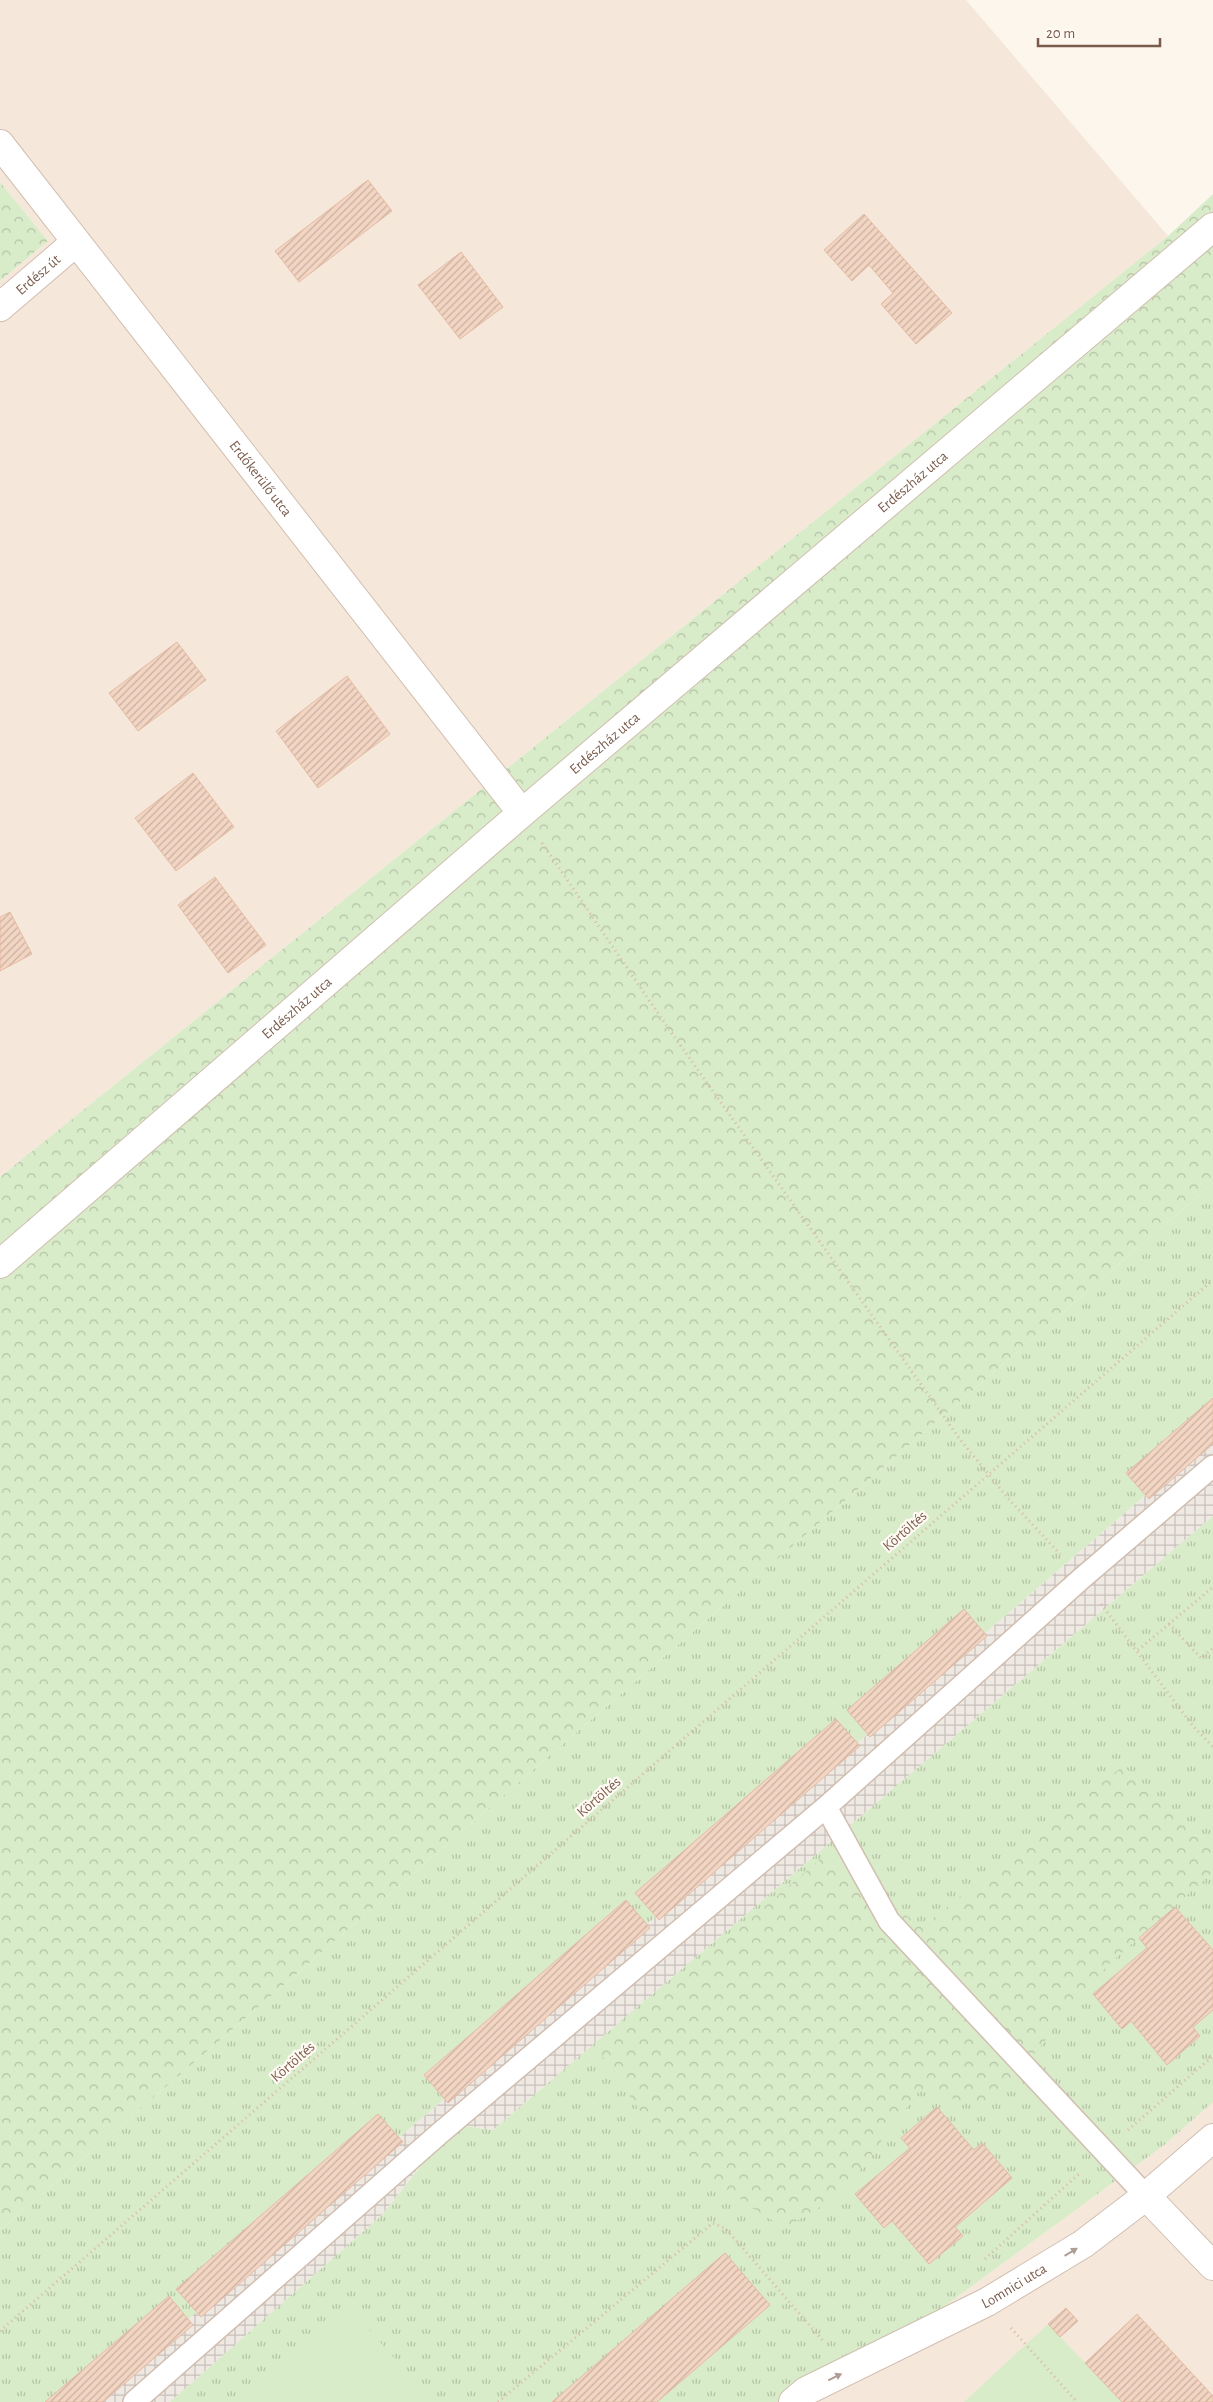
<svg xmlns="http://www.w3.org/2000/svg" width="1213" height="2402" font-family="'Alegreya Sans',sans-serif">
<defs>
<pattern id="industrial-grid" width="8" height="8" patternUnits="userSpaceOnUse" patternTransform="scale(1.25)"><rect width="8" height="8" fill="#efe9e4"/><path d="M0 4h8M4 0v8" fill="none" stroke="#c7c0bb"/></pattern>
<pattern id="grass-tufts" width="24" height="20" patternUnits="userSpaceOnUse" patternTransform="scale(1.25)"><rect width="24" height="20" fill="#d8ecc9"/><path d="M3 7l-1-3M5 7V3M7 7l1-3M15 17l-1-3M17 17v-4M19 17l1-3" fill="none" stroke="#b4c2a5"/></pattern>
<pattern id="forest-crowns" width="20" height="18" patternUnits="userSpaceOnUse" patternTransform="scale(1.25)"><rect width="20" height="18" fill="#d8ecc9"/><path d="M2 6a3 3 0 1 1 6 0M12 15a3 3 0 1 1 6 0" fill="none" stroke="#b4c2a5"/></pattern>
<pattern id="building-hatch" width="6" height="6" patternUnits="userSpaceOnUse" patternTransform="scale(1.25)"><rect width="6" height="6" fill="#f3d5c3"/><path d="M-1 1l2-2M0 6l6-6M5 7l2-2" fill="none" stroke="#cab0a1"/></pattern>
</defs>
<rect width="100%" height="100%" fill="#fdf6ec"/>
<path fill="#f5e8da" d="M0,0H966L1168,236L0,1177V281L48,241L0,182Z
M1213,2102V2402H814L1163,2146Z"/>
<path fill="url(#industrial-grid)" d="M1213,1437V1516L493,2130L464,2126L426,2158L382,2215L170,2402H92Z"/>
<path fill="url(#grass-tufts)" d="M1213,1183V1437L92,2402H0V2230Z
M1213,1516V2102L1163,2146L814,2402H170L382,2215L426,2159L464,2126L493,2130Z"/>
<path fill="url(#forest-crowns)" d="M0,182L48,241L0,281Z
M1213,194V1183L0,2230V1177L1168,236Z
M1123,1766L1213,1843V1872L1108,1965L990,2107L919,2091L842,2194L783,2229L663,2144L598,2050L825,1855L922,1927Z"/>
<path fill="#d8ecc9" d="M353,2312L434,2402H255L256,2393Z
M1048,2324L1122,2402H964Z"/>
<path fill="url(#building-hatch)" stroke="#e6bba3" d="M368,180L392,211L299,282L275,251Z
M864,214L952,313L916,344L881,304L893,293L869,265L852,281L824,250Z
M461,252L503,307L460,339L418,285Z
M177,642L206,680L138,731L109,693Z
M347,676L390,734L318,788L276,731Z
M193,773L234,827L176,871L135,818Z
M215,877L266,945L228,973L178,905Z
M10,912L32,954L0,971V917Z
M1213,1398V1444L1149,1499L1126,1473Z
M964,1609L987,1636L870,1737L847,1710Z
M836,1719L860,1746L659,1920L635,1893Z
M626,1900L650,1928L448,2103L424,2075Z
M1175,1907L1213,1950V2010L1193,2027L1200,2036L1167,2065L1131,2021L1122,2029L1093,1994L1147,1948L1139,1938Z
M937,2107L974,2150L982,2143L1012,2178L955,2227L963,2236L929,2264L892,2221L884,2228L855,2194L910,2148L901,2138Z
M378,2114L403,2142L201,2317L176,2289Z
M725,2253L770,2305L657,2402H552Z
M169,2296L193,2325L103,2402H45Z
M1066,2308L1078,2321L1060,2337L1048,2324Z
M1137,2314L1213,2396V2402H1122L1085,2363Z"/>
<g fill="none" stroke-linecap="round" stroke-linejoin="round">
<g stroke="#d1beb0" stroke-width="24">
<path id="lane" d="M826,1807L889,1921L1146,2196
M134,2402L440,2133L826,1807L1081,1579L1213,1466"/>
</g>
<g stroke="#d1beb0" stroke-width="30">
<g id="street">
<path id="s1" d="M0,144L522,813"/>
<path id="s2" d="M0,307L76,242"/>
<path id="s3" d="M0,1264L522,813L1213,227"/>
<path d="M1146,2196L1213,2266"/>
<path id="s4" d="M793,2402L806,2391L987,2302L1083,2244L1146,2196L1213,2138"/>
</g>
</g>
<path stroke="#d9b8a5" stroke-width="3" stroke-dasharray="1 4" stroke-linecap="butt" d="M542,843L666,1025L959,1438L1006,1496L1060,1554
M1101,1604L1193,1726L1213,1747
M1169,1624L1201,1658L1213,1648
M1138,1650L1213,1587
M1128,2130L1213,2056
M985,2259L1080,2173
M1011,2328L1077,2402
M0,2331L1213,1280
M498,2402L713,2223L726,2229L824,2342"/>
<use href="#lane" stroke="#fff" stroke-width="21"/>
<use href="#street" stroke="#fff" stroke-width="28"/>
</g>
<defs><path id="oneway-solid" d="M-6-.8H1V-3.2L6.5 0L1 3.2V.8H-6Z" transform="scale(1.25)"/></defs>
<g fill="#af9d94">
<use href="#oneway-solid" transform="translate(1071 2252) rotate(-31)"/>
<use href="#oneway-solid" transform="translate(835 2377) rotate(-26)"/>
</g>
<g text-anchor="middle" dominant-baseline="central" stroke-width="4.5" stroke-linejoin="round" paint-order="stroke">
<g font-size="15" fill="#7a5c4d" stroke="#fffaf3">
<text stroke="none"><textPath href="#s2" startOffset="50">Erdész út</textPath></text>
<text stroke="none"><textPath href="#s1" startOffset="424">Erdőkerülő utca</textPath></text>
<text stroke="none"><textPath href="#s3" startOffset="1202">Erdészház utca</textPath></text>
<text stroke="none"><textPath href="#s3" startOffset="798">Erdészház utca</textPath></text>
<text stroke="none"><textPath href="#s3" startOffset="392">Erdészház utca</textPath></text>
<text transform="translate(905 1531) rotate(-41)">Körtöltés</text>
<text transform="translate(599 1797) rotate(-41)">Körtöltés</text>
<text transform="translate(293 2062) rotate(-41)">Körtöltés</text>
<text stroke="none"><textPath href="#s4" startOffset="250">Lomnici utca</textPath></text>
</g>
</g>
<path d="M1038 38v8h122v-8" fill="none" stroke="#7a5c4d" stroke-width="2.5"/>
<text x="1046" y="38" font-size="15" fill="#7a5c4d" stroke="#fffaf3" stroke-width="4" paint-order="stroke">20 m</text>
</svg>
